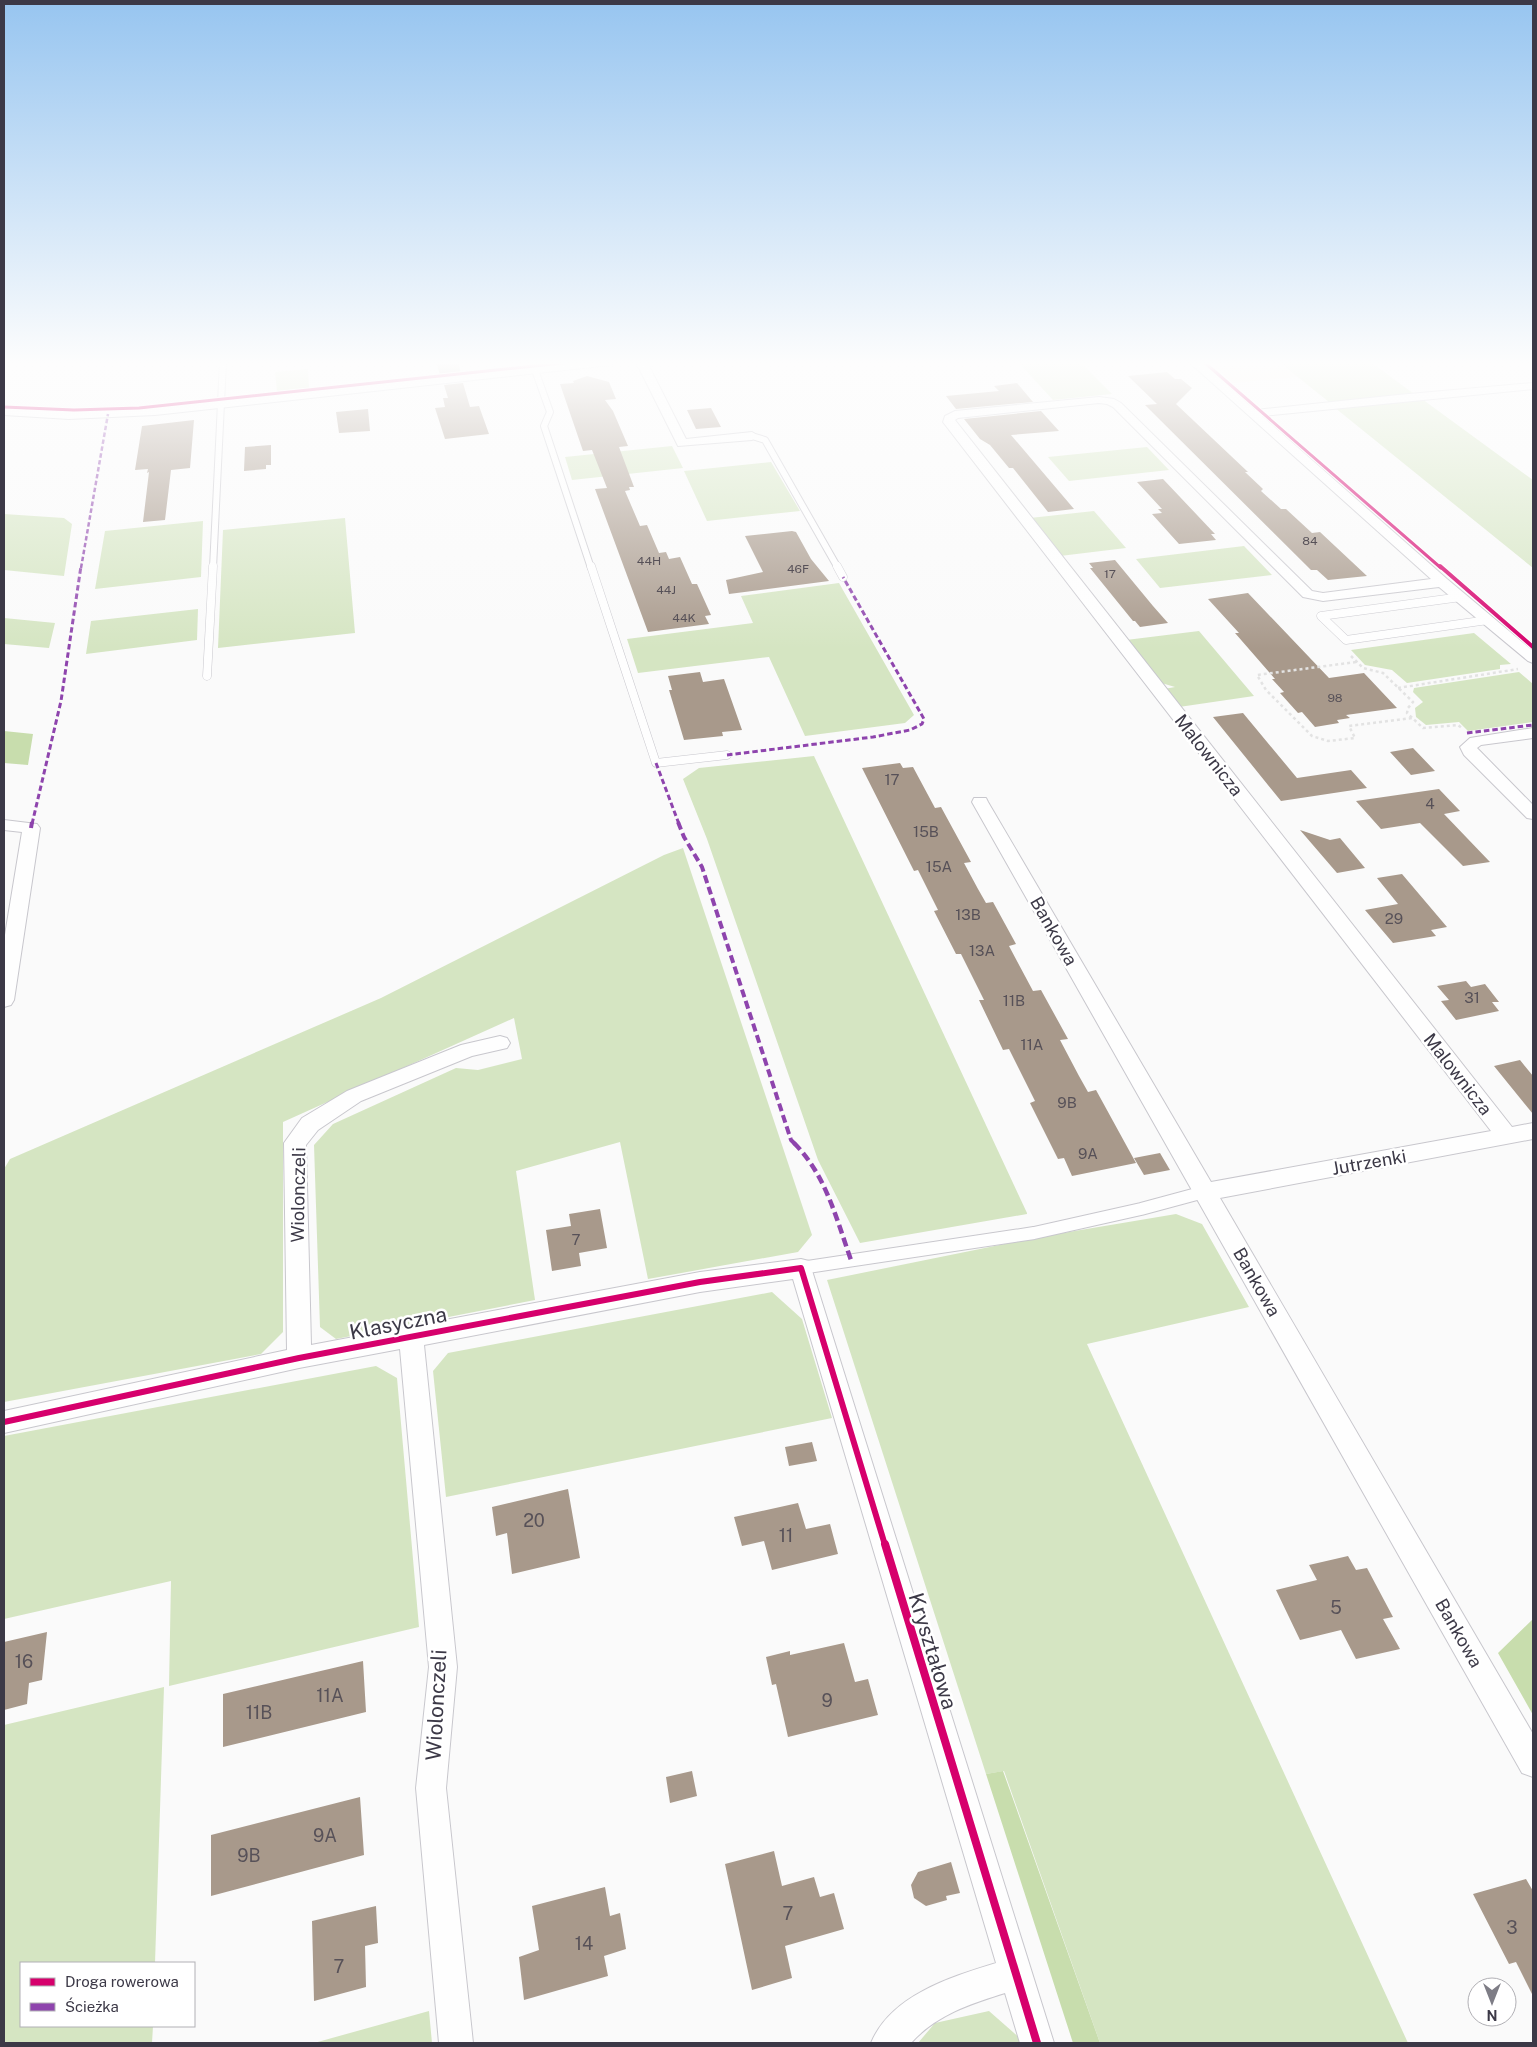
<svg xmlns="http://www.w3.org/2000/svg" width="1537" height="2047" font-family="'Public Sans',sans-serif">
<rect width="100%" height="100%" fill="#fafafa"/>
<path fill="#faf4e8" d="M1208,362H1279L1297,377L1233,383Z"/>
<path fill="#d5e5c2" d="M1018,362H1080L1112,394L1053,400Z
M1279,362H1371L1414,394L1329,402Z
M308,369L309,388L277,391L275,372Z
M1422,399L1533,480V568L1334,407Z
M672,446L683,468L572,480L565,457Z
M1147,447L1169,470L1069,481L1048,457Z
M771,462L800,511L707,521L684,471Z
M1094,511L1126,548L1060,556L1030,518Z
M4,514L64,518L72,524L64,576L4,570Z
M345,518L355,633L218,648L223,530Z
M203,521L201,577L95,589L105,531Z
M1244,546L1272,575L1160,588L1136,559Z
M839,583L914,715L905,723L805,736L769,657L638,673L627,639L753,623L741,596Z
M198,609L197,640L86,654L91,621Z
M4,618L55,623L49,648L4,644Z
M1199,631L1254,696L1179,707L1164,689L1175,687L1158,682L1126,640Z
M1474,633L1511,664L1500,665V669L1407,683L1392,670L1365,665L1351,650Z
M1519,672L1533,684V722L1468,731L1459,722L1426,725L1416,717L1415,708L1423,702L1413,692L1414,688Z
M814,756L1027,1213V1214L860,1243L818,1160L707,839L683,779L699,768Z
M683,848L812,1235L798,1252L648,1279L620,1142L516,1171L535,1300L336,1339L320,1327L314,1145L333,1124L456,1068L478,1070L522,1059L514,1018L283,1122V1332L261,1354L4,1402V1169L10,1159L381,998L664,855Z
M1176,1214L1202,1224L1249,1307L1087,1344L1408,2043H1100L1004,1771L986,1774L827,1280L1039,1237Z
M772,1292L802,1319L832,1418L446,1497L433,1371L448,1353Z
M376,1366L397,1378L419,1627L169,1686L171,1581L4,1619V1436Z
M164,1687L155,1963H21V2026H153L152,2043H4V1725Z
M429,2011L432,2043H314Z
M989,2011L1022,2040L1023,2043H918L935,2023Z"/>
<path fill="#c8ddad" d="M4,731L33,734L28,765L4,763Z
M1533,1619V1715L1498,1653Z
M1003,1771L1100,2043H1073L986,1774Z"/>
<path fill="#a8998b" d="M436,362H458L461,373L440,375Z
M1167,372L1175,379H1181L1192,388L1176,404L1248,472H1245L1263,489L1261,491L1281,509H1286L1312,533L1320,532L1367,576L1328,580L1317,570H1311L1145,405L1157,404L1128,376Z
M587,376L609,382L616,399L605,400L613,411L628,446L619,447L634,487H629L630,490L625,491L640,526L647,525L659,553L666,552L669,559L680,557L692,584H697L711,615L705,616L709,624L648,632L595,489L607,488L592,450L583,451L560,384L574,383L573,381Z
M463,383L470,407L479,406L489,434L445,439L435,408L445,407L443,398H448L444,385Z
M1017,383L1033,402L956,409L946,396L999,391L994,386Z
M711,408L721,427L696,429L687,410Z
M368,409L370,431L339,433L336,412Z
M1041,411L1059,431L1011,435L1074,509L1048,512L1013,468H1009L990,445L980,439L964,419Z
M194,420L190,468L171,470L165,520L143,522L149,472L147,473L148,469L135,470L142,426Z
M271,445V465H266V469L244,471L245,447Z
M1163,479L1215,534H1211L1216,540L1179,544L1152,514L1162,513L1158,509H1162L1137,482Z
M792,531L796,532L811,559L829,581L729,594L726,580L763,572L745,536Z
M1115,560L1153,606L1168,623L1140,627L1135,621H1133L1090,568H1093L1089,563Z
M1248,593L1329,678L1364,673L1397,708L1346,715L1350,718L1337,720L1339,723L1315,727L1302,712L1298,713L1280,693L1284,692L1272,679H1275L1235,633H1239L1208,599Z
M700,672L703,682L724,679L742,730L722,732L723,736L684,740L669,690H672L668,676Z
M1243,713L1297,778L1351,770L1367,788L1281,801L1213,717Z
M1413,748L1435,771L1411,775L1390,752Z
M900,763L903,768L913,767L935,808L941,807L971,862L964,863L978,889L986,903L993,902L1016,944L1009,946L1033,991L1041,990L1068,1039L1060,1040L1079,1076L1088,1092L1096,1090L1136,1163L1072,1176L1064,1158L1058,1159L1030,1103L1035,1101L1009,1049L1003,1050L979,1000H984L961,954H956L934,911L938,910L918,870L914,871L862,768Z
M1439,789L1460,811L1444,814L1490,862L1463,866L1420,823L1381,829L1356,801Z
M1300,830L1330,840L1340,838L1365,868L1337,873Z
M1402,874L1447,927L1431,930L1436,936L1393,943L1365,910L1398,904L1377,878Z
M1466,981L1471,987L1485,984L1499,1002H1492L1499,1011L1456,1020L1441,1001L1449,1000L1437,986Z
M1520,1060L1533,1076V1114L1494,1066Z
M1160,1153L1170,1170L1144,1175L1134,1158Z
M600,1209L607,1248L579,1253L581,1266L552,1271L546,1230L571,1226L569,1214Z
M812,1442L817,1461L789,1466L785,1447Z
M568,1489L580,1558L512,1574L507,1533L496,1536L492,1507Z
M798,1503L806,1529L830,1524L838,1554L772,1570L764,1541L742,1546L734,1517Z
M1348,1556L1356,1570L1367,1568L1393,1617L1383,1619L1400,1649L1356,1659L1341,1630L1300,1640L1276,1590L1317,1580L1309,1565Z
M47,1632L42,1680L29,1683L27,1704L4,1710V1642Z
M844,1643L855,1682L868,1679L878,1715L788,1737L776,1684L772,1685L766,1657L790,1651V1655Z
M363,1661L366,1712L223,1747V1694Z
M692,1771L697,1796L670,1803L666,1777Z
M360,1797L364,1855L211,1896V1835Z
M774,1851L782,1886L814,1877L820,1897L834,1893L844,1929L785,1946L792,1978L752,1990L725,1864Z
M951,1862L960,1893L946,1896L947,1900L926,1906L914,1898L911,1885L918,1872Z
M1526,1879L1533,1891V1996L1516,1962L1509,1964L1473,1894Z
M605,1887L610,1916L620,1913L626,1949L604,1956L608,1976L524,2000L519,1957L539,1950L532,1906Z
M376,1906L378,1943L365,1946L366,1987L314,2001L312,1921Z"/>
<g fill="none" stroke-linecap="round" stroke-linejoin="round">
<g stroke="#c8c7cd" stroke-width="8">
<path id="lane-far2" d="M535,370L550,412L544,426L591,568
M752,436L765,440L838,568
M213,568L223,362"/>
</g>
<g stroke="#c8c7cd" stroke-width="9">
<path id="lane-far1" d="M591,566L656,763L727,755
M837,566L843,577
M1461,597L1321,616L1346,640L1488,620
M207,676L213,566"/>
</g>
<g stroke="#c8c7cd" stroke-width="14">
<path id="lane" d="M801,1268L1034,1233L1141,1209L1204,1192"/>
</g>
<g stroke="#c8c7cd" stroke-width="2">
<path id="street" d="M577,362H616L611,365L155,415L69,419L4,415V408L69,411L155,407Z
M636,362H647L686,439L752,432L758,436L752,440L678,446Z
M1189,362H1201L1255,410L1398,395L1533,383V389L1262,416L1447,579L1533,651V663L1528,661L1439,587L1323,601L1303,597L1113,407L1107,404L1099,403L958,418L955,420L1512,1127L1533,1123V1139L1220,1198L1533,1734V1777L1522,1773L972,802L974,798H986L988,802L1211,1182L1491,1131L943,422L945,416L955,411L1099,397L1114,399L1121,403L1312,591L1323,593L1431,579Z
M1533,728V738L1481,745L1477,748L1533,805V819L1527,818L1464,755L1460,747L1470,738Z
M4,820L37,824L40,828L14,1000L11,1005L4,1007V941L22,832L4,830Z
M500,1036L507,1038L510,1043L507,1048L472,1056L361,1101L318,1130L306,1145L311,1345L700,1272L801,1259L809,1261L1054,2043H1020L1005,1993C970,2004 936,2015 911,2043H871C891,1995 951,1977 996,1963L793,1279L700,1292L424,1345L457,1667L446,1788L473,2043H439L416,1788L429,1667L400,1349L299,1368L4,1433V1411L287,1350L284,1143L302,1118L347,1091L461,1045Z"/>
</g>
<path stroke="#e3e3e3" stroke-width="2.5" stroke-dasharray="3 3" stroke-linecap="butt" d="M1351,656L1363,668L1383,673L1413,702L1408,708L1407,713L1423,728L1458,725L1463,729
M1356,662L1257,675L1266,690L1312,736L1328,741L1355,738L1349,726L1412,718
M1398,688L1518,669"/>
<use href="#lane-far2" stroke="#fefefe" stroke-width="6"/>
<use href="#lane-far1" stroke="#fefefe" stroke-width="8"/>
<use href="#lane" stroke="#fefefe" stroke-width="12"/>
<use href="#street" fill="#fefefe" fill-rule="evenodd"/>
<path stroke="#8e44ad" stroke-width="2.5" stroke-dasharray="4.5 2.5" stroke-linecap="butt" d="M81,568L108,414"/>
<path stroke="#8e44ad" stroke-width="3" stroke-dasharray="5.5 3" stroke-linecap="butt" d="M1467,733L1533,725
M727,755L873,737L910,730L922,724L924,719L843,577
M656,763L679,824
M32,824L61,701L81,566"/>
<path stroke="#8e44ad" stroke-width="4" stroke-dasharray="8 4" stroke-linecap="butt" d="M678,822L684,837L702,867L791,1140L795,1144
M31,828L32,822"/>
<path stroke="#8e44ad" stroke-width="4.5" stroke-dasharray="9 4.5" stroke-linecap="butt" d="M794,1143C826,1175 836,1218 851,1260"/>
<g stroke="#fff" stroke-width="5">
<path id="cycleway-far3" d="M1204,362L1441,568
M4,407L74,410L139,408L572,362"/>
</g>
<g stroke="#fff" stroke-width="6">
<path id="cycleway-far2" d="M1440,566L1533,647"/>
</g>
<g stroke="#fff" stroke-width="9">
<path id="cycleway-far1" d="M4,1422L299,1358L700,1282L801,1268L885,1545"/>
</g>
<g stroke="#fff" stroke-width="11">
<path id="cycleway" d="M885,1544L1037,2043"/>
</g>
<use href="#cycleway-far3" stroke="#d6006c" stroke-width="3"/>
<use href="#cycleway-far2" stroke="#d6006c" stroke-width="4"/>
<use href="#cycleway-far1" stroke="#d6006c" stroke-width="6"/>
<use href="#cycleway" stroke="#d6006c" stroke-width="8"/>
</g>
<linearGradient id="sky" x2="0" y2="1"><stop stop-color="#97c5f0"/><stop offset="0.56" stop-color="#fdfdfd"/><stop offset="1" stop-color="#fdfdfd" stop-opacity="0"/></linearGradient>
<rect width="1537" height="649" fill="url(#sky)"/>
<g text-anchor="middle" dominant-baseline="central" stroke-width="5" stroke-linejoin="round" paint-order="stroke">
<g font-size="12" fill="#575158">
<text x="1310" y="541">84</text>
<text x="649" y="561">44H</text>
<text x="798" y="569">46F</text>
<text x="1110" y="574">17</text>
<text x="666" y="590">44J</text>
<text x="684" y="618">44K</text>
<text x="1335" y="698">98</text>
</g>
<g font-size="15" fill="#575158">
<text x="892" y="779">17</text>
<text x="1430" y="803">4</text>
<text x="926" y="831">15B</text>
<text x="939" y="866">15A</text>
<text x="968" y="914">13B</text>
<text x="1394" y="918">29</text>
<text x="982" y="950">13A</text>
<text x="1472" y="997">31</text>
<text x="1014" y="1000">11B</text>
<text x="1032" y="1044">11A</text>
<text x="1067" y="1102">9B</text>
<text x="1088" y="1153">9A</text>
<text x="576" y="1239">7</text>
</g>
<g font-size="18" fill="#3c3947" stroke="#fff">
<text transform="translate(1209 755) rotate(52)">Malownicza</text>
<text transform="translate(1054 931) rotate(60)">Bankowa</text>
<text transform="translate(1458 1074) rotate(52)">Malownicza</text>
<text transform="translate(1369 1162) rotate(-10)">Jutrzenki</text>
<text transform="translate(298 1195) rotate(-89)">Wiolonczeli</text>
<text transform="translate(1257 1282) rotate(60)">Bankowa</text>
<text transform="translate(1459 1633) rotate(60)">Bankowa</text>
</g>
<g font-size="18" fill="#575158">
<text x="534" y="1520">20</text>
<text x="786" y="1535">11</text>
<text x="1336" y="1607">5</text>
<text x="24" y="1661">16</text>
<text x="330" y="1695">11A</text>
<text x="827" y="1700">9</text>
<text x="259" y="1712">11B</text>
<text x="325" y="1835">9A</text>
<text x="249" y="1855">9B</text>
<text x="788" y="1913">7</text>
<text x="1512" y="1927">3</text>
<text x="584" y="1943">14</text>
<text x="339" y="1966">7</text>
</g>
<g font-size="21" fill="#3c3947" stroke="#fff">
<text transform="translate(398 1323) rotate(-11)">Klasyczna</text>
<text transform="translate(933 1651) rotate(73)">Kryształowa</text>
<text transform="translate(436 1705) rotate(-87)">Wiolonczeli</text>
</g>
</g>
<rect width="1537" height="2047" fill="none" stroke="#3c3947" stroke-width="10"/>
<rect x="20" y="1962" width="175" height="65" fill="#ffffff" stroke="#b1b0b5"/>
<rect x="30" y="1978" width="25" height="8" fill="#d6006c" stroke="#b1b0b5"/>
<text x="65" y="1987" font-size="15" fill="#3c3947">Droga rowerowa</text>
<rect x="30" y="2003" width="25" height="8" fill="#8e44ad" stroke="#b1b0b5"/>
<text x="65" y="2012" font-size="15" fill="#3c3947">Ścieżka</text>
<g transform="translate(1492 2002) rotate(180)"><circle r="24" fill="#ffffff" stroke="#b1b0b5"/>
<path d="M0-4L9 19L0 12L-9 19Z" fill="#7e7d86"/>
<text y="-8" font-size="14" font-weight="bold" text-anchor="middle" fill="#3c3947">N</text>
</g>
</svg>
